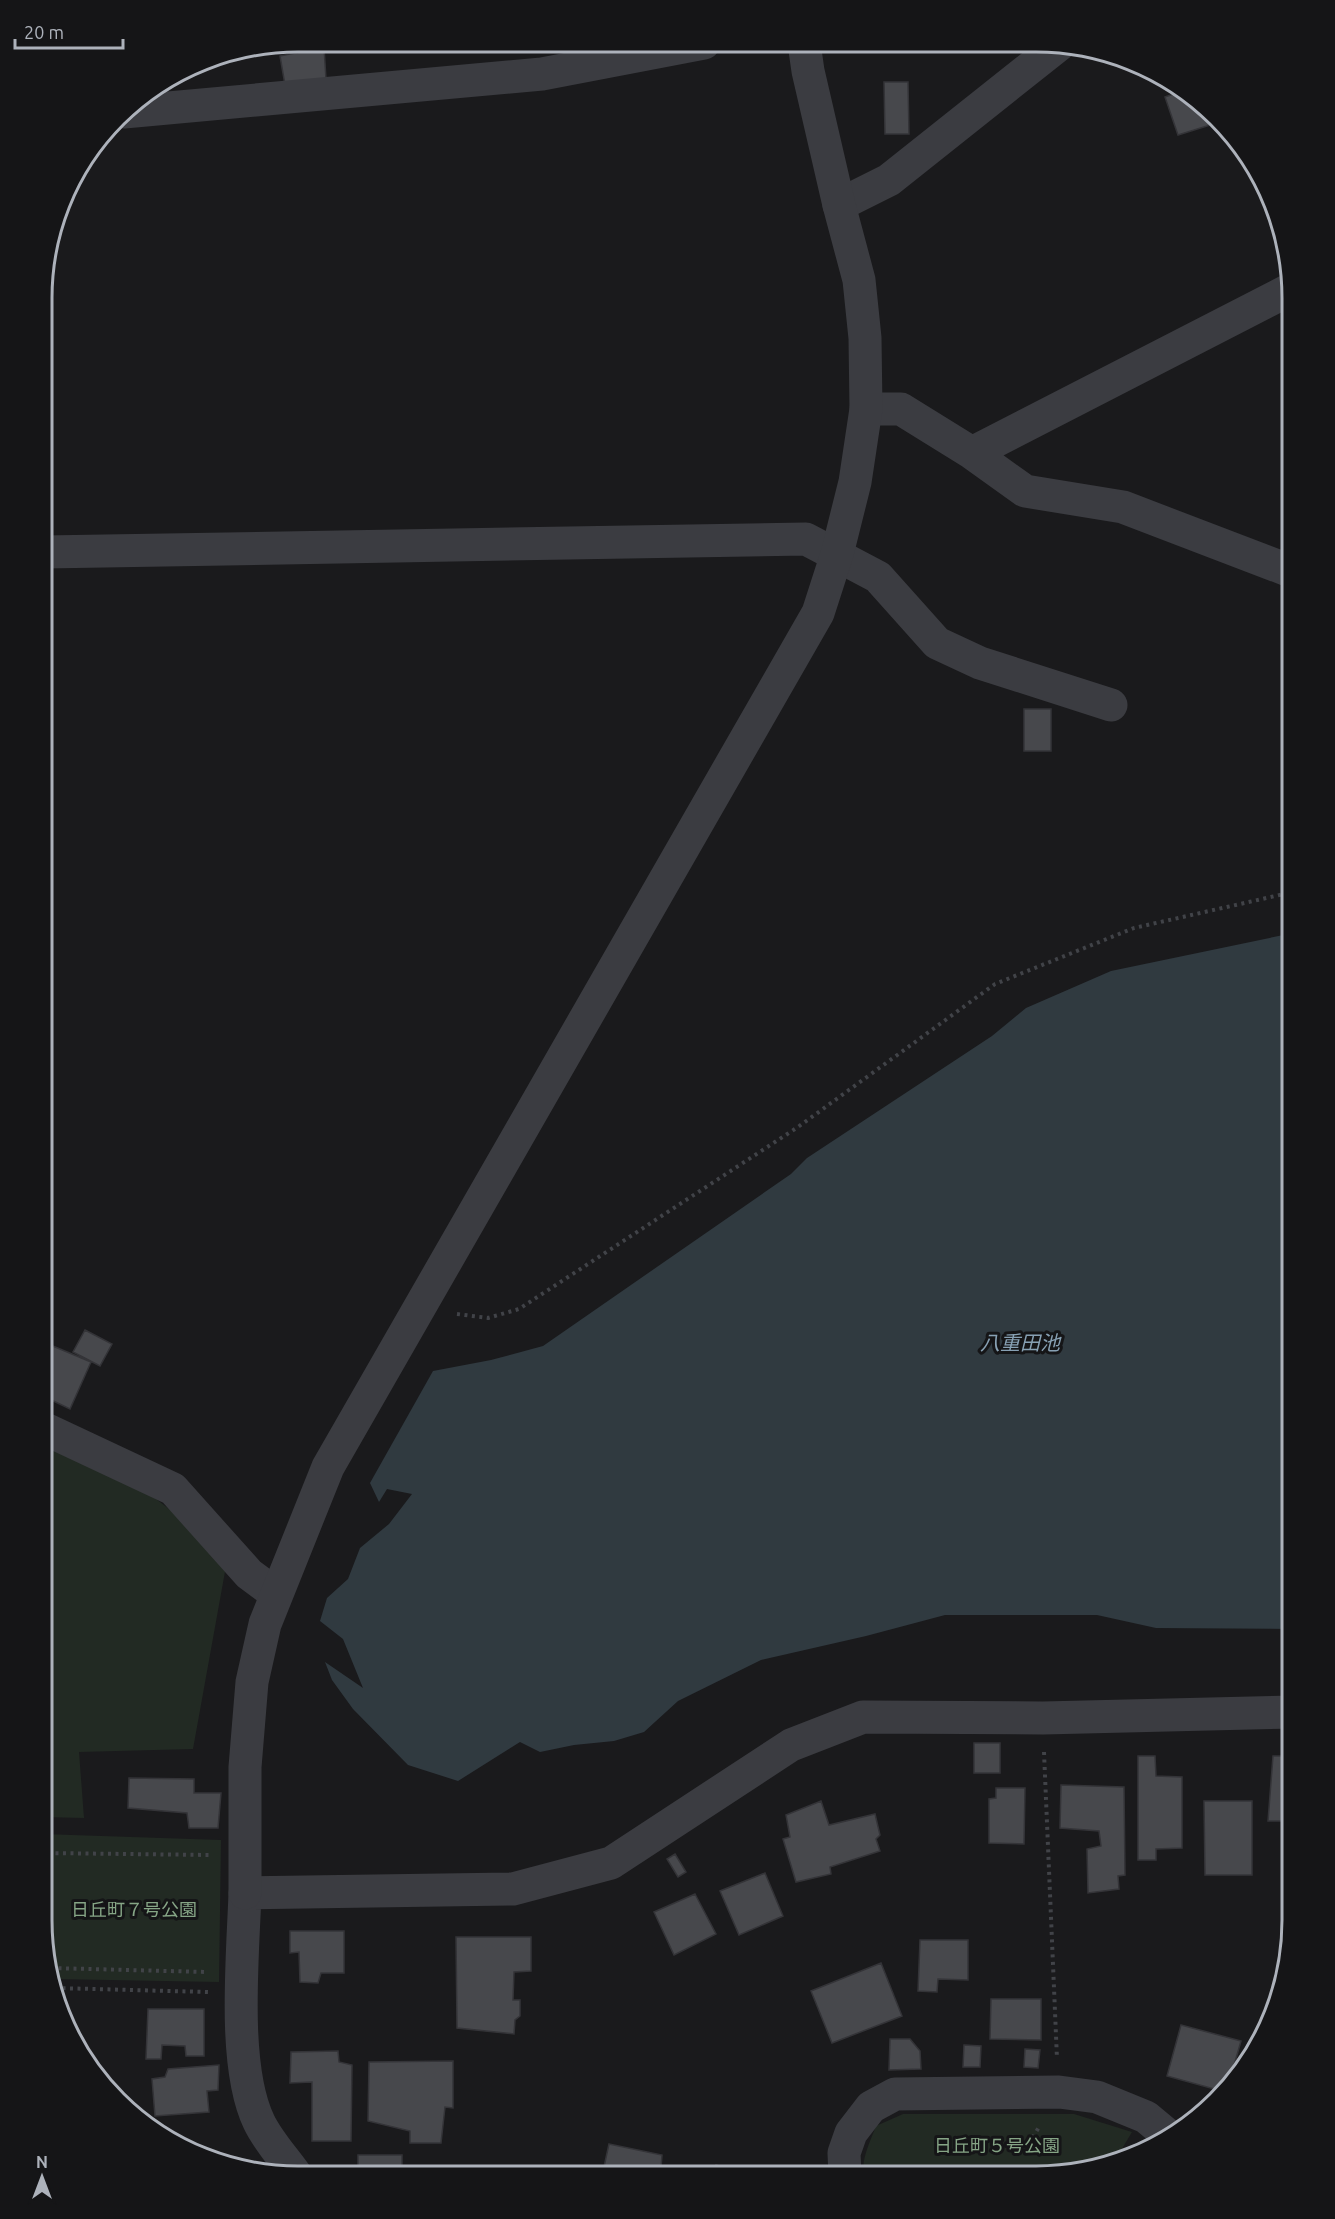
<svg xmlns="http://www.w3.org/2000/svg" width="1335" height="2219" font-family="Ubuntu,'Noto Sans JP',sans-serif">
<rect width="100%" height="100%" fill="#1a1a1c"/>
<path fill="#222a23" d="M43,1411L228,1555L193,1749L79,1752L84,1818L42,1817Z
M42,1834L221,1840L219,1982L54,1979L42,1920Z
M903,2114H1074L1132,2132L1114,2162L1037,2177H865C859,2162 871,2140 876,2126Z"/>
<path fill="#303a40" d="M1293,933V1629L1156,1628L1097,1615H945L866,1636L761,1660L678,1701L644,1732L614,1741L574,1745L540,1752L520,1742L458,1781L408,1765L353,1709L332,1680L325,1662L363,1688L343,1639L320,1621L327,1598L348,1579L360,1548L389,1524L412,1494L387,1489L379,1502L370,1483L433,1371L491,1360L543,1346L791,1174L807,1158L992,1036L1026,1008L1111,971Z"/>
<path fill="#47484c" stroke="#343438" stroke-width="1.5" d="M324,47L326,79L285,85L280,56Z
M1118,57L1135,62H1136L1124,69Z
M884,82H908L909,134H885Z
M1185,90L1193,95L1220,122L1178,135L1165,97Z
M1024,709H1051V751H1024Z
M85,1330L112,1344L100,1366L73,1352Z
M48,1344L91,1362L70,1409L43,1396V1356Z
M974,1743H1000V1773H974Z
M1138,1756H1155L1156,1776L1182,1777V1848L1156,1849V1860H1138Z
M1273,1756H1292V1821H1268Z
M129,1778L194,1779V1793H221L218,1828H189L187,1813L128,1808Z
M1061,1785L1124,1787L1125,1875L1118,1876L1119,1889L1088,1893L1087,1849L1101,1846L1099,1831L1060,1828Z
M996,1788H1025L1024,1844L989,1843V1799L996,1798Z
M821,1801L829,1825L875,1814L880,1835L876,1839L880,1851L830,1867L831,1874L796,1882L783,1839L790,1837L786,1815Z
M1204,1801H1252V1875H1205Z
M675,1854L686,1872L678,1877L667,1859Z
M765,1873L783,1916L739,1935L720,1891Z
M695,1894L716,1934L674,1955L654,1912Z
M290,1931H344V1973H321L318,1983L300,1982L299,1952L290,1953Z
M456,1937H531V1971L514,1972L513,2000H520V2016L515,2020L514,2034L457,2028Z
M920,1940H968V1980L938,1979L937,1992L918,1991Z
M881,1963L902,2016L832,2043L811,1991Z
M991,1999H1041V2040L990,2039Z
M148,2009H204V2056H186L185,2046L162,2045L161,2059H146Z
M1181,2025L1241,2041L1227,2090L1225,2092L1167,2076Z
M890,2039H910L920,2051L921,2069L889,2070Z
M964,2045L981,2046L980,2067H963Z
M1025,2049L1040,2050L1038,2068L1024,2067Z
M338,2051L339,2062L352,2065L351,2141H312V2082L290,2083L291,2052Z
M453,2061V2108L445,2107L441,2143H410V2131L368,2121L369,2062Z
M219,2065L218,2090L207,2091L209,2112L155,2116L152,2079L165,2077L168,2069Z
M91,2070H104V2086L95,2077Z
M609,2144L662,2155L661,2168L687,2176H602Z
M358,2155H402V2175H358Z
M716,2165L756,2176H713Z"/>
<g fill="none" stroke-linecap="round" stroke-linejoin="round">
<path stroke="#414348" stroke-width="4" stroke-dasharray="3 4.5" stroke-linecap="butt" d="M457,1314L488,1318L519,1309L798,1127L995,984L1134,928L1293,892
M1044,1752L1057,2059
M42,1923L43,1853L210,1855
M51,1968L206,1972
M55,1988L208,1992
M1029,2144L1039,2127"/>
<path stroke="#3b3c41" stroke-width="33" d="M124,112L542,74L704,43
M839,205L889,180L1060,44
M866,409H901L972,453L1025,491L1123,507L1293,572
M972,453L1291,289
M44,552L806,539L878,577L937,643L980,663L1111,705
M43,1428L173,1489L249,1574L276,1594
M296,2175C284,2158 268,2141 259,2122C232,2066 243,1955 245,1893L513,1889L611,1863L791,1745L863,1717L1043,1718L1293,1712
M845,2176L844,2153L851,2133L871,2107L895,2094L1059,2092L1097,2097L1146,2117L1170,2137"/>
<path stroke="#3b3c41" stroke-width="33" d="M245,1893V1767L252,1682L265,1624L328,1467L818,613L837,554L855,482L866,409L865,338L859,280L839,205L808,71L804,43"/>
</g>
<g text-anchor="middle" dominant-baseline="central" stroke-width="6" stroke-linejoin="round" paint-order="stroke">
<g font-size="18" fill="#86a586" stroke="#151517">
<text x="134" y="1909">日丘町７号公園</text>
<text x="997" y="2145">日丘町５号公園</text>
</g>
<g font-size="20" font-style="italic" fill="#87a0b3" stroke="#151517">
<text x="1020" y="1342">八重田池</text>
</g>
</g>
<path d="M0 0H1335V2219H0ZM298 52H1036A246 246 0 0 1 1282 298V1920A246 246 0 0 1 1036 2166H298A246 246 0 0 1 52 1920V298A246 246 0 0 1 298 52Z" fill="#151517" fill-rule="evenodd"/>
<path fill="none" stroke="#adb2bb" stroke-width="3" d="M298 52H1036A246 246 0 0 1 1282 298V1920A246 246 0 0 1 1036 2166H298A246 246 0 0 1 52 1920V298A246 246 0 0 1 298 52Z"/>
<g transform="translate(42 2177)" stroke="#151517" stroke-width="4.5" paint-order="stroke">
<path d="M0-4.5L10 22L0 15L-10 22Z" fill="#adb2bb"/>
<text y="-9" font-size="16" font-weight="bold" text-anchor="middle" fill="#adb2bb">N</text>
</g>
<path d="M15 39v9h108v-9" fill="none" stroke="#adb2bb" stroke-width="3"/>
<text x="24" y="39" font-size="18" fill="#adb2bb" stroke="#151517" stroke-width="4.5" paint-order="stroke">20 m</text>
</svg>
